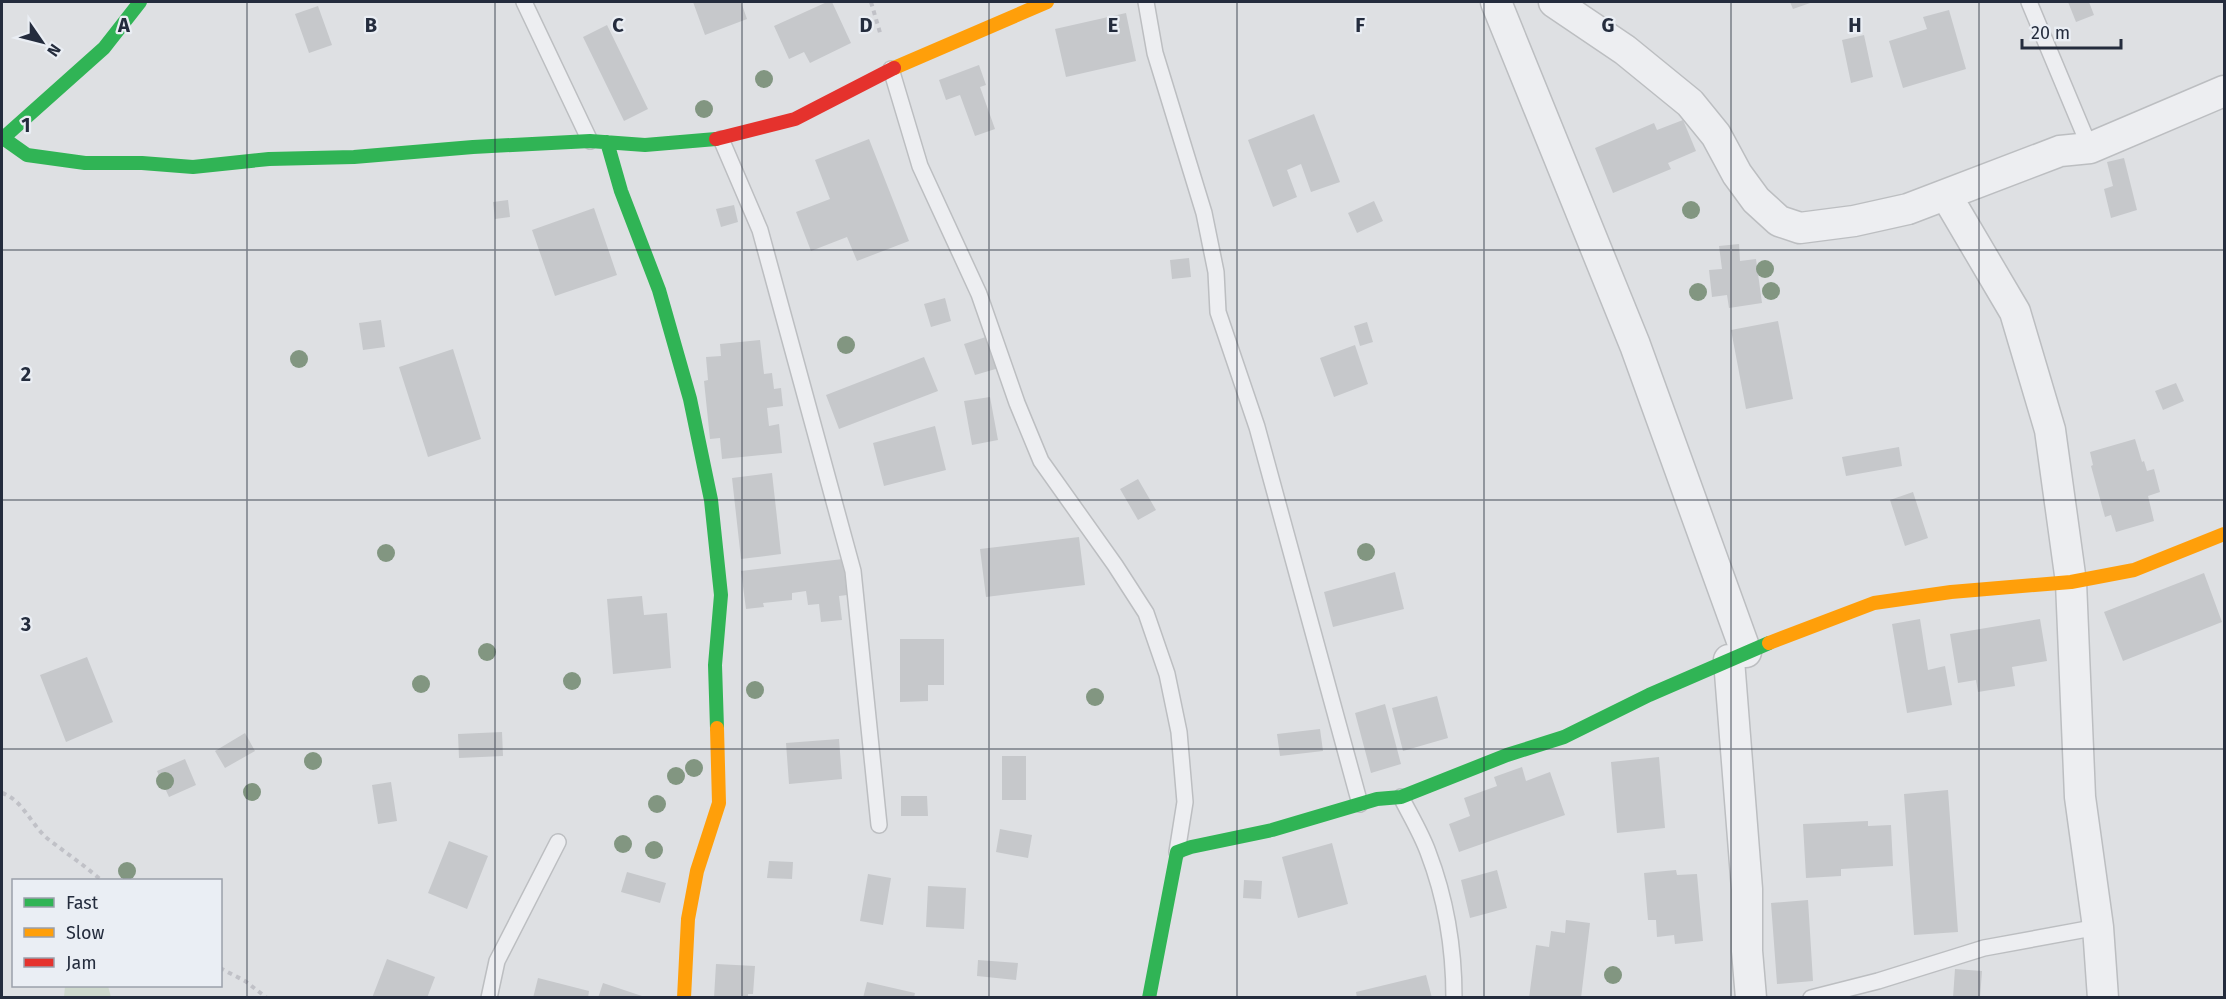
<svg xmlns="http://www.w3.org/2000/svg" width="2226" height="999" font-family="'Fira Sans',sans-serif">
<rect width="100%" height="100%" fill="#dee0e3"/>
<path fill="#ced8cd" d="M65,986H108L111,997H64Z"/>
<path fill="#c6c8cb" d="M693,2H741L747,19L705,35Z
M827,2H832L851,43L810,63L804,52L789,59L774,26Z
M1790,2H1813L1793,9Z
M2068,2H2089L2094,15L2076,22Z
M318,6L332,45L309,53L295,14Z
M1949,10L1966,69L1903,88L1889,41L1927,29L1923,17Z
M1126,13L1136,61L1066,77L1055,29Z
M607,25L648,109L624,121L583,37Z
M1864,35L1873,77L1851,83L1842,40Z
M979,65L986,85L980,87L995,129L975,136L960,95L946,100L939,80Z
M1314,114L1340,182L1311,192L1301,164L1287,170L1297,197L1273,207L1248,140Z
M1683,120L1696,151L1668,163L1671,169L1613,193L1595,148L1654,123L1657,130Z
M869,139L909,241L857,261L847,237L811,251L796,212L830,199L815,160Z
M2124,158L2137,210L2111,218L2104,189L2113,186L2107,162Z
M508,200L510,217L495,219L493,202Z
M1374,201L1383,221L1357,233L1348,213Z
M734,205L738,222L721,227L716,209Z
M594,208L617,275L555,296L532,230Z
M1739,244L1740,261L1756,259L1762,303L1729,308L1727,295L1712,297L1709,270L1722,269L1719,246Z
M1189,258L1191,277L1172,279L1170,260Z
M945,298L951,321L931,327L924,304Z
M381,320L385,347L363,350L359,323Z
M1778,321L1793,399L1746,409L1731,330Z
M1367,322L1373,342L1360,346L1354,326Z
M989,336L999,368L975,375L964,344Z
M760,340L764,374L772,373L774,389L781,388L783,406L767,408L769,426L779,424L782,453L722,459L720,438L710,439L704,381L708,380L706,357L721,356L720,344Z
M1355,345L1368,384L1334,397L1320,358Z
M453,349L481,439L428,457L399,367Z
M924,357L938,391L839,429L826,395Z
M2176,383L2184,401L2163,410L2155,391Z
M990,397L998,440L972,445L964,401Z
M935,426L946,470L884,486L873,443Z
M2135,439L2142,462L2144,461L2147,471L2154,469L2160,492L2148,496L2154,521L2116,532L2111,515L2105,517L2091,466L2093,465L2090,452Z
M1899,447L1902,466L1846,476L1842,457Z
M772,473L781,554L741,559L732,478Z
M1138,479L1156,510L1138,520L1120,489Z
M1913,492L1928,538L1905,546L1890,500Z
M1079,537L1085,585L986,597L980,549Z
M843,559L847,595L839,596L842,620L821,622L819,604L808,605L806,591L792,593V600L763,603L764,607L746,609L741,571Z
M1395,572L1404,609L1333,627L1324,592Z
M2204,573L2222,622L2123,661L2104,612Z
M642,596L644,615L667,613L671,668L613,674L607,599Z
M1920,619L1928,670L1945,666L1952,705L1907,713L1892,624Z
M2040,619L2047,661L2012,667L2015,686L1978,692L1976,680L1958,683L1950,634Z
M900,639H944V685H928V701L900,702Z
M87,657L113,722L66,742L40,675Z
M1437,696L1448,738L1403,751L1392,708Z
M1385,704L1401,764L1371,773L1355,713Z
M1320,729L1323,751L1280,756L1277,734Z
M502,732L503,756L459,758L458,734Z
M245,733L255,751L225,768L215,751Z
M839,739L842,779L789,784L786,743Z
M1002,756H1026V800H1002Z
M1659,757L1665,828L1617,833L1611,762Z
M185,759L196,785L169,797L157,771Z
M1522,767L1526,781L1550,772L1565,815L1459,852L1449,824L1470,816L1464,798L1497,786L1494,777Z
M391,782L397,821L378,824L372,785Z
M1948,790L1958,932L1914,935L1904,794Z
M901,796H927L928,816H901Z
M1868,821V826L1891,825L1893,866L1841,869V876L1806,878L1803,824Z
M1000,829L1032,835L1028,858L996,852Z
M449,841L488,856L467,909L428,893Z
M1332,843L1348,904L1298,918L1282,857Z
M769,861L793,862L792,879L767,878Z
M1497,870L1507,908L1470,918L1461,880Z
M1676,870L1677,875L1697,874L1703,941L1675,944L1674,935L1657,937L1656,920H1648L1644,873Z
M627,872L666,883L660,903L621,892Z
M868,874L891,878L883,925L860,921Z
M1244,880L1262,881L1261,899L1243,898Z
M928,886L966,888L964,929L926,927Z
M1808,900L1813,981L1777,984L1771,903Z
M1566,920L1590,923L1581,998H1529L1536,945L1549,947L1551,931L1565,933Z
M387,959L435,977L427,998H372Z
M978,960L1018,963L1016,980L977,976Z
M716,964L755,966L753,994H748V998H714Z
M1955,969L1982,971L1980,998H1953Z
M1426,975L1432,998H1357L1356,992Z
M538,978L589,991L588,998H533Z
M867,982L915,993L914,998H863Z
M603,983L642,996V998H598Z"/>
<g fill="none" stroke-linecap="round" stroke-linejoin="round">
<g stroke="#bcbec1" stroke-width="18">
<path id="lane" d="M524,2L590,141
M1146,2L1155,53L1204,213L1216,272L1218,312L1257,427L1360,804
M2029,2L2090,148
M891,69L920,166L979,294L1017,403L1041,461L1115,565L1146,613L1167,674L1179,732L1185,802L1177,852
M721,139L760,230L853,571L879,825
M1401,797C1410,815 1421,833 1428,852C1446,899 1454,947 1454,998
M489,998L497,961L558,842
M1811,998L1878,981L1984,948L2098,927"/>
</g>
<g stroke="#bcbec1" stroke-width="33">
<path id="street" d="M1496,2L1635,345L1746,652
M1554,2L1625,50L1690,103L1716,135L1737,174L1756,200L1779,221L1800,228L1854,221L1908,209L2060,151L2090,148L2224,91
M1946,195L2015,312L2050,430L2071,582L2080,797L2098,927L2103,998
M1729,660L1747,889V951L1751,998"/>
</g>
<path stroke="#c0c1c7" stroke-width="4" stroke-dasharray="4.5 4.5" stroke-linecap="butt" d="M871,2L881,36
M2,793C23,800 31,825 48,839C66,853 84,865 101,880
M220,968L245,981L267,998"/>
<use href="#lane" stroke="#edeef1" stroke-width="15"/>
<use href="#street" stroke="#edeef1" stroke-width="30"/>
<path stroke="#30b455" stroke-width="14" d="M3,138L27,155L85,163H142L193,167L269,159L354,157L473,147L590,141L645,145L716,139
M2,139L104,48L140,2
M607,142L621,191L659,290L690,399L711,500L721,595L715,665L717,728
M1149,998L1177,852L1191,847L1272,830L1377,799L1401,797L1507,755L1564,737L1649,695L1769,643"/>
<path stroke="#ff9f0a" stroke-width="14" d="M894,68L1047,2
M1769,643L1874,603L1951,592L2071,582L2134,570L2224,534
M684,998L688,919L697,871L719,803L717,728"/>
<path stroke="#e5322d" stroke-width="14" d="M716,139L795,119L894,68"/>
</g>
<g fill="#829681">
<circle cx="764" cy="79" r="9"/>
<circle cx="704" cy="109" r="9"/>
<circle cx="1691" cy="210" r="9"/>
<circle cx="1765" cy="269" r="9"/>
<circle cx="1771" cy="291" r="9"/>
<circle cx="1698" cy="292" r="9"/>
<circle cx="846" cy="345" r="9"/>
<circle cx="299" cy="359" r="9"/>
<circle cx="1366" cy="552" r="9"/>
<circle cx="386" cy="553" r="9"/>
<circle cx="487" cy="652" r="9"/>
<circle cx="572" cy="681" r="9"/>
<circle cx="421" cy="684" r="9"/>
<circle cx="755" cy="690" r="9"/>
<circle cx="1095" cy="697" r="9"/>
<circle cx="313" cy="761" r="9"/>
<circle cx="694" cy="768" r="9"/>
<circle cx="676" cy="776" r="9"/>
<circle cx="165" cy="781" r="9"/>
<circle cx="252" cy="792" r="9"/>
<circle cx="657" cy="804" r="9"/>
<circle cx="623" cy="844" r="9"/>
<circle cx="654" cy="850" r="9"/>
<circle cx="127" cy="871" r="9"/>
<circle cx="1613" cy="975" r="9"/>
</g>
<path fill="none" stroke="#242c3d" stroke-width="1.5" stroke-opacity="0.55" d="M247,2V998M495,2V998M742,2V998M989,2V998M1237,2V998M1484,2V998M1731,2V998M1979,2V998M2,250H2224M2,500H2224M2,749H2224"/>
<g font-size="20" text-anchor="middle" font-weight="bold" fill="#242c3d" stroke="#eaeef4" stroke-width="4.5" stroke-linejoin="round" paint-order="stroke">
<text x="124" y="32">A</text>
<text x="371" y="32">B</text>
<text x="618" y="32">C</text>
<text x="866" y="32">D</text>
<text x="1113" y="32">E</text>
<text x="1360" y="32">F</text>
<text x="1608" y="32">G</text>
<text x="1855" y="32">H</text>
<text x="26" y="132">1</text>
<text x="26" y="381">2</text>
<text x="26" y="631">3</text>
</g>
<rect width="2226" height="999" fill="none" stroke="#242c3d" stroke-width="6"/>
<rect x="12" y="879" width="210" height="108" fill="#eaeef4" stroke="#9ba0ab" stroke-width="1.5"/>
<rect x="24" y="898" width="30" height="9" fill="#30b455" stroke="#9ba0ab" stroke-width="1.5"/>
<text x="66" y="909" font-size="18" fill="#242c3d">Fast</text>
<rect x="24" y="928" width="30" height="9" fill="#ff9f0a" stroke="#9ba0ab" stroke-width="1.5"/>
<text x="66" y="939" font-size="18" fill="#242c3d">Slow</text>
<rect x="24" y="958" width="30" height="9" fill="#e5322d" stroke="#9ba0ab" stroke-width="1.5"/>
<text x="66" y="969" font-size="18" fill="#242c3d">Jam</text>
<g transform="translate(42 42) rotate(125)" stroke="#eaeef4" stroke-width="4.5" paint-order="stroke">
<path d="M0-4.5L10 22L0 15L-10 22Z" fill="#242c3d"/>
<text y="-9" font-size="16" font-weight="bold" text-anchor="middle" fill="#242c3d">N</text>
</g>
<path d="M2022 39v9h99v-9" fill="none" stroke="#242c3d" stroke-width="3"/>
<text x="2031" y="39" font-size="18" fill="#242c3d" stroke="#eaeef4" stroke-width="4.5" paint-order="stroke">20 m</text>
</svg>
